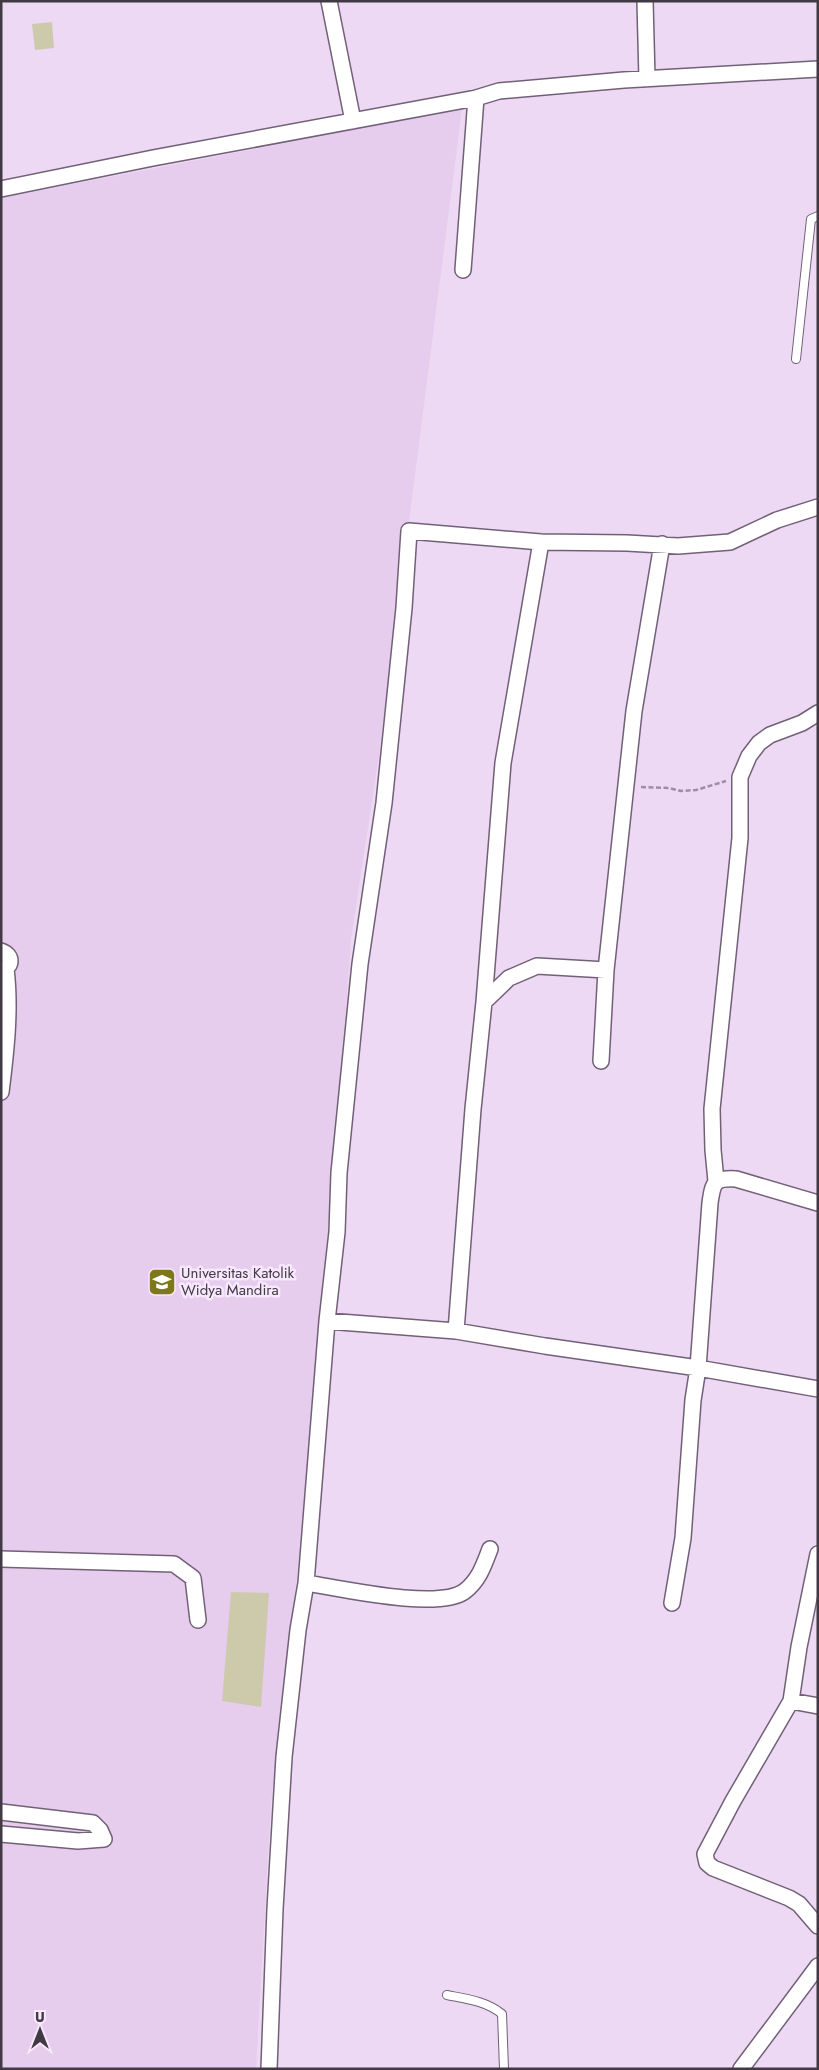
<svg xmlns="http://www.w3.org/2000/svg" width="819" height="2070" font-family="Jost,sans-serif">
<rect width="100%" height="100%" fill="#edd9f3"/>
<path fill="#e6cdee" d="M462,109L379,755L351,939L344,1040L303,1524L271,1803L256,2069H1V198Z"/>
<path fill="#cccaab" d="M52,22L54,48L35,50L32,24Z
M231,1592L269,1593L261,1707L222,1701Z"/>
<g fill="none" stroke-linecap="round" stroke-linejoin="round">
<g stroke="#726077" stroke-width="10">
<path id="service" d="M796,359L811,219L818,216
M447,1995C467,1999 486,2001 502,2014L504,2069"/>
</g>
<g stroke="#726077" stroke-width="18">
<path id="minor" d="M329,1L353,121
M645,1L647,79
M1,189L153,158L476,98L499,91L624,80L818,69
M463,270L476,98
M1,951C13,955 13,967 1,971
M484,1002L503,763L541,542
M601,1061L606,970
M1,1092C6,1052 11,1009 6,969
M716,1181L713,1150L712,1109L740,838V777L749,756L759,743L770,735L802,723L818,713
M327,1321L456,1331L545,1346L698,1368L710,1203C713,1182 714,1178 736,1179L818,1203
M456,1331L473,1109L484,1002L509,978L537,966L606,970L634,711L662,544
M818,1554L799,1647L791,1701L733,1801L705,1854L707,1863L713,1868L789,1898L799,1904L818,1926
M1,1559L174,1564L193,1578L198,1620
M306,1583C339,1588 439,1611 465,1591C479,1580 484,1565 490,1549
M672,1603L683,1538L693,1400L698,1368L818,1389
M791,1701L818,1706
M1,1812L93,1823L100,1830L104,1839L78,1841L1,1834
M269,2069L275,1909L284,1757L298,1630L306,1583L327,1321L337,1232L339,1173L360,964L384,803L404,608L409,531L541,542L627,543L678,546L730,542L777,520L818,507
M741,2069L818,1966"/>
</g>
<path stroke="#9d8ea1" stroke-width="2.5" stroke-dasharray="5 2.5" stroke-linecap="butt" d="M641,787L669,788L681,791L696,790L726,781"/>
<use href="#service" stroke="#fff" stroke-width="8"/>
<use href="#minor" stroke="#fff" stroke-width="15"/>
</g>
<defs>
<g id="university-square" transform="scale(1.4375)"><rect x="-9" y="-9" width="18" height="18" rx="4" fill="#7f771b" stroke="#f8e8fd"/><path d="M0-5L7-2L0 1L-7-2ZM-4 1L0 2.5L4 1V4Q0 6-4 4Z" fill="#fff"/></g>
</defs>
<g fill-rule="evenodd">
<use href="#university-square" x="162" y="1282"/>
</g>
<g text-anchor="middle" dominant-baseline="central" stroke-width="5" stroke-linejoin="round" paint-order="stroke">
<g font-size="15" fill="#413943" stroke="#f8e8fd" text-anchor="start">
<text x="181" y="1273">Universitas Katolik<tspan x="181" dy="17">Widya Mandira</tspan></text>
</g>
</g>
<rect width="819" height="2070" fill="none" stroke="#413943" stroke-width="5"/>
<g transform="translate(40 2030)" stroke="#f8e8fd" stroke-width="4" paint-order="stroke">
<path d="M0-4L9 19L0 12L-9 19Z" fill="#413943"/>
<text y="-8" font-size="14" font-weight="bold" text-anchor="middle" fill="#413943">U</text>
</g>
</svg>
